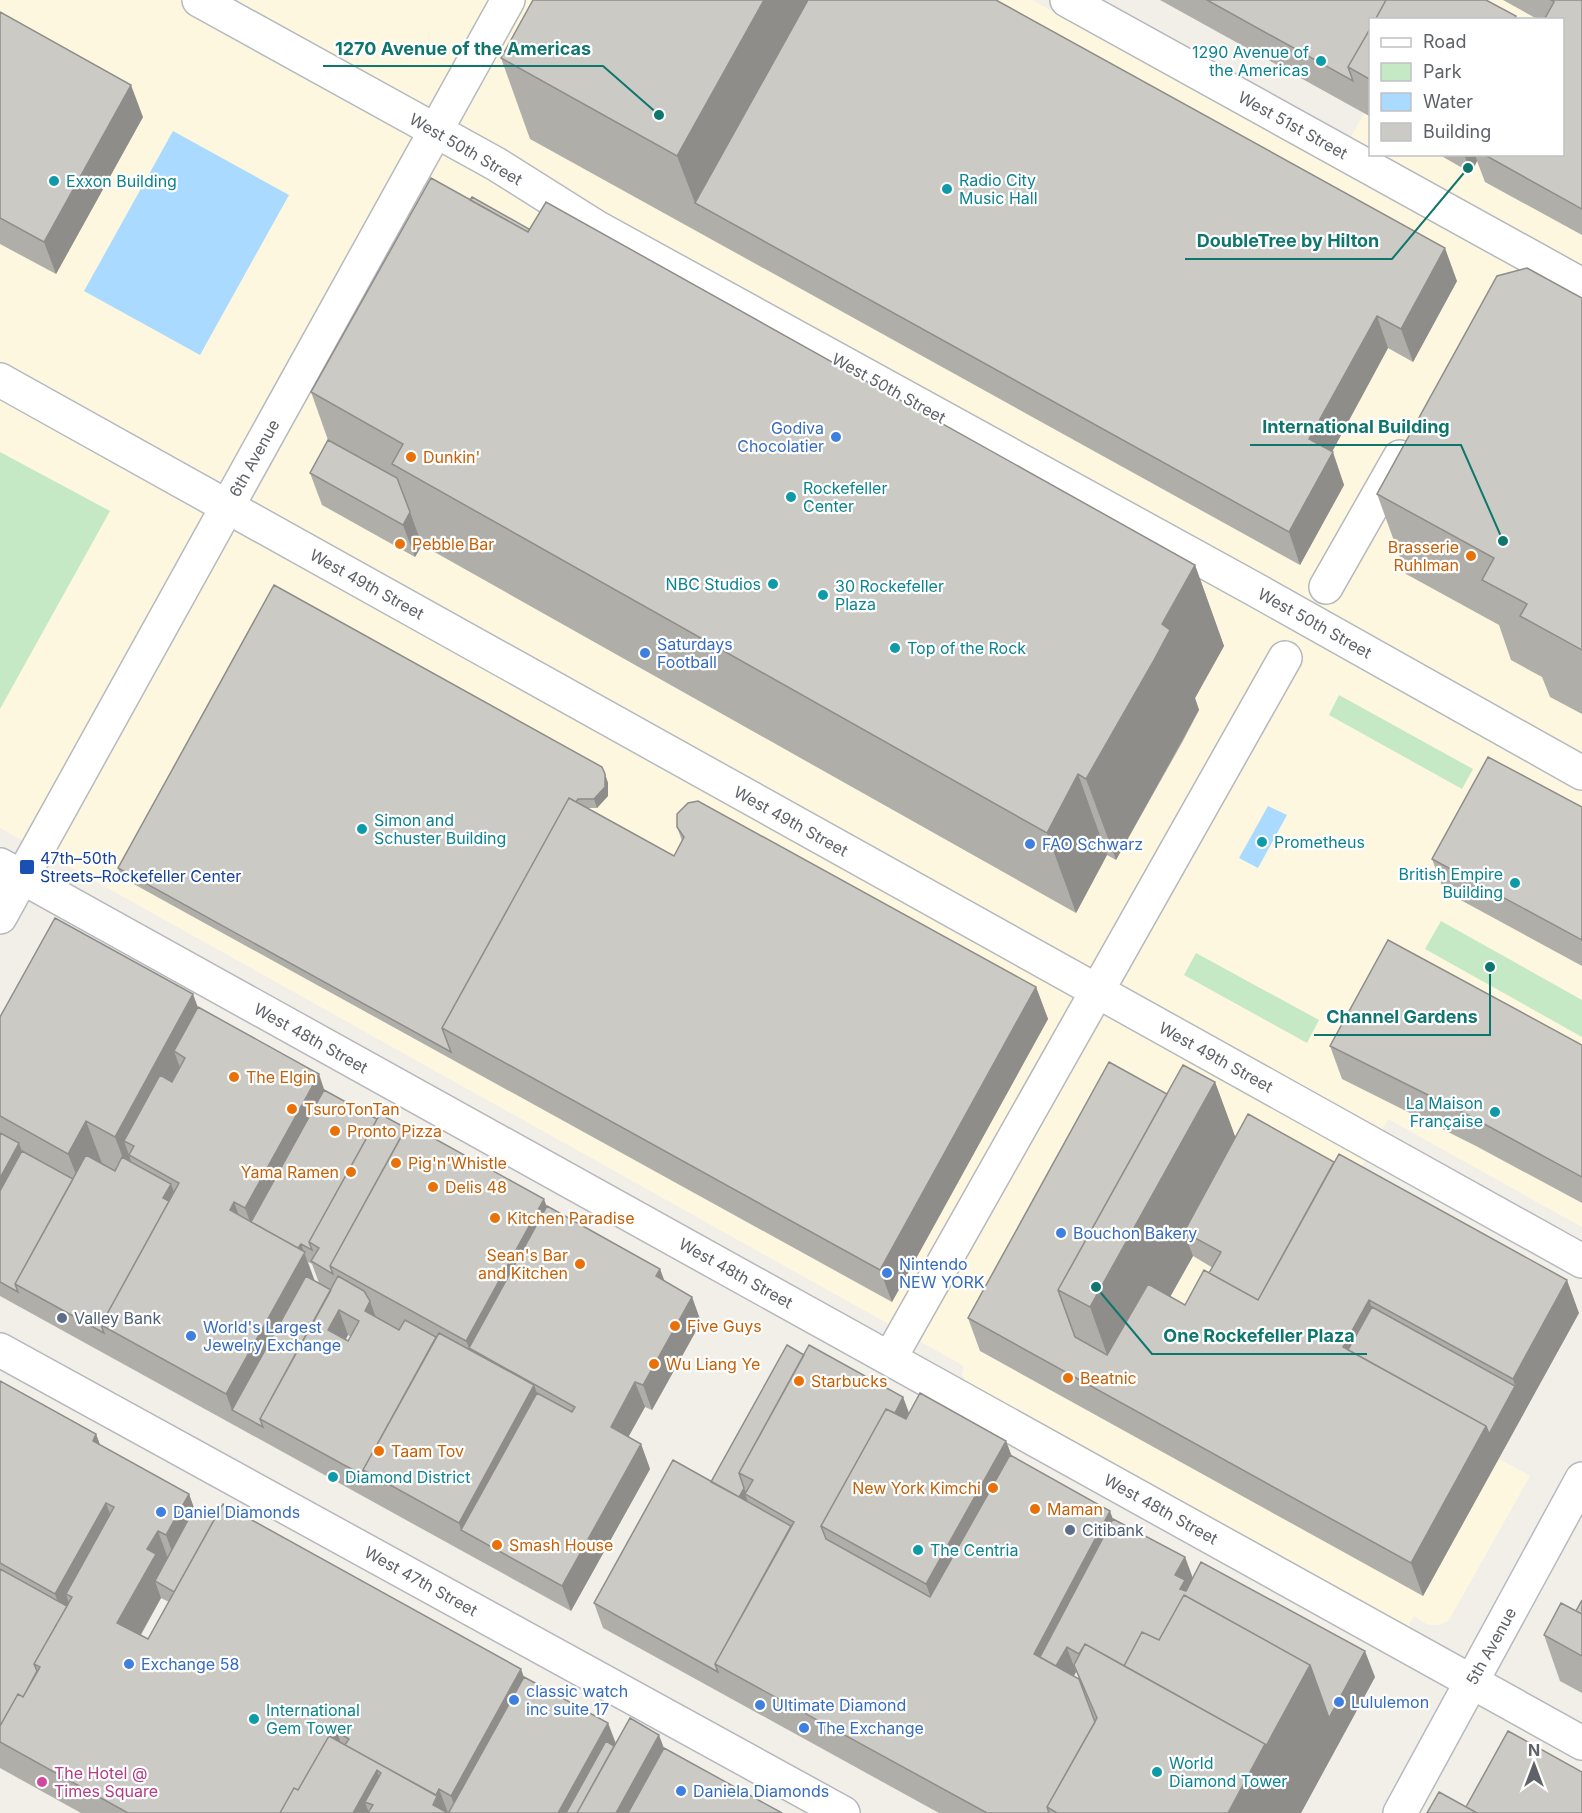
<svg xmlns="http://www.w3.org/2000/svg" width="1582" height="1813" font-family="Inter,sans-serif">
<rect width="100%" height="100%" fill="#f1efe8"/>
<path fill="#fef7e0" d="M0,0H1032L1334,167L1370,103V154H1562V20L1417,19L1428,0H1582V1227L1388,1119L1270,1332L1530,1476L1449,1620L1440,1625H1428L1414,1616L1405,1632L966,1385L962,1374L964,1366L0,828Z"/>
<path fill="#c5e8c5" d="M0,452L110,511L0,709Z
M1339,695L1473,769L1462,789L1329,715Z
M1441,921L1582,1000V1037L1425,949Z
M1196,953L1319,1020L1307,1043L1184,975Z"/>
<path fill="#aadaff" d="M173,131L289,195L200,355L84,291Z
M1268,806L1287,815L1258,868L1239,858Z"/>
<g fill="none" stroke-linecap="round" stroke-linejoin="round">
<g stroke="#b5b8bc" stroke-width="36">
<path id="street" d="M1067,0L1582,285
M1326,587L1400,457
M0,865L1582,1743
M0,1350L843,1813
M890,1358L1285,658"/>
</g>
<g stroke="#b6babf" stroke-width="36">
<path id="secondary" d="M199,0L496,164L596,227L1256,590L1582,773
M0,380L1582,1261
M0,917L508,0
M1400,1813L1582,1479"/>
</g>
<use href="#street" stroke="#fff" stroke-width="33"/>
<use href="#secondary" stroke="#fff" stroke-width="33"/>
</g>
<path fill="#afaea9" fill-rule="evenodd" d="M1160,0H1486L1516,16L1517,20H1371V117Z
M1503,0H1582V235L1485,182L1477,161L1471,173L1438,154H1563V20H1539Z
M0,12L143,117L56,274L0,244Z
M501,58L1457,281L1413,362L1388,348L1332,452L1344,485L1300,565L530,139Z
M470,200L1195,565L1224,646L1195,698L1199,710L1183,741L1116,860L1107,855L1076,913L422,545L415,557L322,505L310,473L328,440L311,392Z
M1582,298V714L1550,697L1542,677L1511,660L1499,625L1406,574L1377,494Z
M605,774L608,783V796L597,808H585L674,856L682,841L677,827L1036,987L1048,1019L892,1302L121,877L118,868Z
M1582,807V966L1444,891L1432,859Z
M198,1007L324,1090L377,1119L547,1206L660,1269L665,1282L692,1297L701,1322L652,1410L645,1407L628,1437L641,1444L650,1469L571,1611L0,1296V1017ZM308,1262L312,1264L319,1283L315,1281ZM348,1335L351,1337L348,1341L346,1339Z
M1582,1045V1203L1476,1146L1342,1079L1330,1046Z
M1215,1082L1235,1137L1579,1313L1423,1596L980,1351L968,1318L1167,1094ZM1193,1256L1213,1268L1185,1305L1170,1297Z
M804,1355L903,1397L909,1413L1006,1441L1012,1457L1113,1519L1185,1557L1193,1578L1375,1677L1301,1813H939L603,1628L594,1603L711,1482ZM1076,1672L1077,1673L1079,1679L1074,1676Z
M0,1381L96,1434L100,1445L189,1494L194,1509L214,1520L524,1677L608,1723L616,1743L664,1748L782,1813H81L0,1768ZM161,1598L169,1602L148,1639L141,1635Z
M1582,1600V1693L1560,1681L1544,1635L1576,1611Z"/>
<path fill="#8f8d8a" d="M764,0H838L695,203L677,156Z
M131,85L143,117L56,274L44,242Z
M1464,154H1475L1477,161L1471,173Z
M1445,248L1457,281L1413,362L1401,329Z
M1377,316L1388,348L1321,472L1309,439Z
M1333,452L1344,485L1300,565L1289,532Z
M410,512L422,545L415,557L403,525Z
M1195,565L1224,646L1195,698L1199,710L1116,860L1086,779L1162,624Z
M605,774L608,783V796L597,808L594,799Z
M1078,774L1107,855L1076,913L1047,833Z
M1036,987L1048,1019L892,1302L880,1270Z
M193,994L210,1040L185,1058L174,1051L186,1084L134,1146L124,1141L136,1175L132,1182L115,1137Z
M319,1074L330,1107L256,1238L245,1208Z
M1215,1082L1245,1163L1184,1232L1193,1256L1119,1388L1090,1307Z
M86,1121L103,1166L79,1182L68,1154Z
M19,1143L28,1168L0,1220V1178Z
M171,1184L180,1209L163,1198Z
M544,1199L556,1231L469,1348L466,1341Z
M234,1202L246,1234L230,1210Z
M301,1244L316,1285L232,1410L226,1394Z
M660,1269L669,1294L656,1276Z
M1567,1280L1579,1313L1423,1596L1411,1563L1486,1426L1515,1386L1513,1379Z
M692,1297L701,1322L652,1410L643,1385Z
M1369,1300L1381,1332L1346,1354L1343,1347Z
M370,1301L379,1326L365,1311Z
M339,1310L348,1335L337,1355L265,1422Z
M635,1382L645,1407L620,1452L611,1427Z
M534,1385L546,1418L461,1530L459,1523Z
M903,1397L915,1430L830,1531Z
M96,1434L108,1467L93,1441Z
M1006,1441L1023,1486L942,1630L926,1584Z
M641,1444L650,1469L571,1611L562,1586Z
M744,1488L747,1495L745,1494L750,1506L737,1502Z
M189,1494L201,1527L178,1568L166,1535Z
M106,1503L118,1535L72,1597L66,1594L71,1609L65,1621L55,1594Z
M1110,1511L1122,1544L1067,1648L1076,1672L1063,1697L1034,1654Z
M158,1531L170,1564L155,1581L161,1598L129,1655L117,1623L147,1549Z
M1185,1557L1194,1582L1190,1614L1175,1575Z
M1365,1651L1375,1677L1301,1813H1228L1265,1744L1310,1665Z
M521,1669L533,1702L457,1813L451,1796Z
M608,1723L617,1748L581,1813H558Z
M337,1732L345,1756L292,1813Z
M659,1735L676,1780L658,1813H604Z
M377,1770L393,1813L365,1802L369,1813H353Z
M439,1789L448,1813H435L431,1803Z"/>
<path fill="#cccac5" stroke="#8f8d8a" stroke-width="1.5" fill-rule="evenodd" d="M533,0H764L677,156L501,58Z
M808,0H996L1445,248L1401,329L1377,316L1309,439L1333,452L1289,532L695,203Z
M1207,0H1386L1375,20H1371V27L1348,67L1353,81Z
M1386,0H1486L1516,16L1514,20H1375Z
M1551,0H1582V209L1483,154H1563V20H1544L1554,2Z
M0,12L131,85L44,242L0,218Z
M1371,27V80L1348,67Z
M431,178L528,232L546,202L1195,565L1162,624L1170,630L1154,660L1086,779L1078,774L1047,833L392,464L403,444L311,392Z
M472,197L529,229L528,232L470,200Z
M1527,268L1582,298V650L1520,616L1527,604L1482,580L1494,558L1377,494L1497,276Z
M328,440L397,478L410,512L403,525L310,473Z
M274,585L602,767L605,774V787L594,799H578L576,802L569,798L442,1028L451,1052L118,868Z
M1488,757L1582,807V940L1432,859Z
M569,798L674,856L684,837L677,827V814L688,803L698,801L1036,987L880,1270L442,1028Z
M55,918L193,994L115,1137L86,1121L68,1154L0,1116V1017Z
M1388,940L1582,1045V1177L1464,1113L1330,1046Z
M198,1007L319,1074L245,1208L234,1202L230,1210L305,1252L226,1394L101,1325L179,1183L129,1155L134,1146L124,1141L160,1075L172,1082L185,1058L174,1051Z
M1109,1062L1167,1094L1058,1290L1075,1337L1107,1355L1148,1284L1185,1305L1204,1270L1258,1300L1339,1154L1567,1280L1513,1379L1369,1300L1343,1347L1486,1426L1411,1563L968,1318Z
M1183,1065L1215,1082L1090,1307L1058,1290Z
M324,1090L377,1119L309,1242L312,1250L301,1244L298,1248L251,1222Z
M380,1114L406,1128L330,1266L333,1274L311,1261L319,1248L309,1242Z
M1248,1114L1334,1162L1258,1300L1209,1273L1221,1252L1184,1232Z
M408,1124L544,1199L466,1341L330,1266Z
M0,1133L19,1143L0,1178Z
M22,1151L73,1179L15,1284L18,1292L0,1282V1191Z
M86,1155L115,1171L122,1157L171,1184L163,1198L169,1201L101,1325L104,1333L15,1284Z
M547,1206L660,1269L656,1276L692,1297L643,1385L635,1382L611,1427L641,1444L562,1586L461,1530L537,1393L572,1412L575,1407L469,1348Z
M306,1276L331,1290L260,1419L263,1427L232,1410Z
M338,1276L364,1291L370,1301L365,1311L399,1330L405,1320L436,1337L363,1470L366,1477L260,1419ZM339,1310L359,1321L348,1341L328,1330Z
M1372,1307L1515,1386L1489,1434L1486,1426L1348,1350Z
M439,1333L534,1385L459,1523L363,1470Z
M787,1345L804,1355L739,1473L744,1488L739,1497L711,1482Z
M809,1345L903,1397L895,1413L886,1409L821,1526L826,1539L930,1597L1010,1455L1110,1511L1034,1654L1079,1679L1095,1722L1047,1807L1049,1813H987L715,1664L794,1522L745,1494L753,1480L739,1473Z
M0,1381L96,1434L93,1441L189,1494L166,1535L158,1531L147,1549L156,1554L117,1623L148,1639L223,1504L521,1669L451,1796L439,1789L436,1795L345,1745L349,1739L337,1732L333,1738L329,1736L298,1790L294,1788L280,1813H128L0,1742V1726L18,1694L23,1697L40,1667L34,1664L72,1597L66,1594L114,1507L106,1503L55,1594L0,1563Z
M920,1393L1006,1441L926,1584L821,1526L886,1409L906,1419Z
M673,1460L791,1526L715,1664L718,1672L594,1603Z
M194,1509L214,1520L174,1592L155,1581Z
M1113,1519L1185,1557L1175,1575L1185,1580L1180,1589L1186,1591L1201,1562L1365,1651L1329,1718L1310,1665L1184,1595L1159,1640L1142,1632L1124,1666L1085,1644L1079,1654L1067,1647L1056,1666L1040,1657Z
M0,1569L67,1606L34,1664L37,1671L23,1697L18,1694L0,1726Z
M1184,1595L1310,1665L1266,1746L1265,1744L1124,1666L1142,1632L1159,1640Z
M1582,1600V1614L1576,1611Z
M1561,1603L1582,1614V1656L1544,1635Z
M1085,1644L1265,1744L1228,1813H1057L1047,1807L1097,1718L1074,1665Z
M524,1677L608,1723L558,1813H451L449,1812Z
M630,1718L659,1735L616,1813H577Z
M1508,1731L1582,1772V1813H1477L1466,1807Z
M329,1736L437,1796L433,1805L448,1813H368L373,1805L365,1802L381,1773L377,1770L353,1813H280L294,1788L298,1790Z
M606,1741L614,1746L577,1813H566Z
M664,1748L782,1813H628Z
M1439,1792L1477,1813H1427Z"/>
<g fill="#0f9aa8" stroke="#fff" stroke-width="2">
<circle cx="1321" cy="61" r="6"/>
<circle cx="54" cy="181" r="6"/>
<circle cx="947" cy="189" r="6"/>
<circle cx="791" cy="497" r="6"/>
<circle cx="773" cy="584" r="6"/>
<circle cx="823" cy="595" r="6"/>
<circle cx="895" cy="648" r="6"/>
<circle cx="362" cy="829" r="6"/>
<circle cx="1262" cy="842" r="6"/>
<circle cx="1515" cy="883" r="6"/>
<circle cx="1495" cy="1112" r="6"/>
<circle cx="333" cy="1477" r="6"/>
<circle cx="918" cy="1550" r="6"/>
<circle cx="254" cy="1719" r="6"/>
<circle cx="1157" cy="1772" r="6"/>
</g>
<g fill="#3f7fe0" stroke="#fff" stroke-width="2">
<circle cx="836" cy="437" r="6"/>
<circle cx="645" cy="653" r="6"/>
<circle cx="1030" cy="844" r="6"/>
<circle cx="1061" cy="1233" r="6"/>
<circle cx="887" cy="1273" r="6"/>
<circle cx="191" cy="1336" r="6"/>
<circle cx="161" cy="1512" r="6"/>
<circle cx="129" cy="1664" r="6"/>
<circle cx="514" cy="1700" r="6"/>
<circle cx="1339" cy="1702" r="6"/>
<circle cx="760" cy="1705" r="6"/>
<circle cx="804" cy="1728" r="6"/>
<circle cx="681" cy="1791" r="6"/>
</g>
<g fill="#e8710a" stroke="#fff" stroke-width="2">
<circle cx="411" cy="457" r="6"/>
<circle cx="400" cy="544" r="6"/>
<circle cx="1471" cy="556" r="6"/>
<circle cx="234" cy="1077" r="6"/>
<circle cx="292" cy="1109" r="6"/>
<circle cx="335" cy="1131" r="6"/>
<circle cx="396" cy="1163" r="6"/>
<circle cx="351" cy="1172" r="6"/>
<circle cx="433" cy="1187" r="6"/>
<circle cx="495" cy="1218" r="6"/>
<circle cx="580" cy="1264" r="6"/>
<circle cx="675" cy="1326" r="6"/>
<circle cx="654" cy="1364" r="6"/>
<circle cx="1068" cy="1378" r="6"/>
<circle cx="799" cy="1381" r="6"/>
<circle cx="379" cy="1451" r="6"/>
<circle cx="993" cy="1488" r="6"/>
<circle cx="1035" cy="1509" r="6"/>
<circle cx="497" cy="1545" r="6"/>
</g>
<rect fill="#1a4fb4" stroke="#fff" stroke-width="2" x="19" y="859" width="16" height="16" rx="3"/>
<g fill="#5c6f8a" stroke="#fff" stroke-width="2">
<circle cx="62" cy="1318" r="6"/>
<circle cx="1070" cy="1530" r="6"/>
</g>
<circle fill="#d1479c" stroke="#fff" stroke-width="2" cx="42" cy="1782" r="6"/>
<g text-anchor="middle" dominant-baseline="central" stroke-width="4.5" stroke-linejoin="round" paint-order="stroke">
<g font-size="16" fill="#0d838f" stroke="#fff" text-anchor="start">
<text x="1309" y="52" text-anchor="end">1290 Avenue of<tspan x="1309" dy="18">the Americas</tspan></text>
<text x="959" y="180">Radio City<tspan x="959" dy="18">Music Hall</tspan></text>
<text x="66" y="181">Exxon Building</text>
<text x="803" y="488">Rockefeller<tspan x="803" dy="18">Center</tspan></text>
<text x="761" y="584" text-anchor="end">NBC Studios</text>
<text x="835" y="586">30 Rockefeller<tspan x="835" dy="18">Plaza</tspan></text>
<text x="907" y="648">Top of the Rock</text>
<text x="374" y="820">Simon and<tspan x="374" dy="18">Schuster Building</tspan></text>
<text x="1274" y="842">Prometheus</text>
<text x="1503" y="874" text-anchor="end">British Empire<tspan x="1503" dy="18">Building</tspan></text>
<text x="1483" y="1103" text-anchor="end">La Maison<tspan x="1483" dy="18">Française</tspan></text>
<text x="345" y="1477">Diamond District</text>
<text x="930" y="1550">The Centria</text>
<text x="266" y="1710">International<tspan x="266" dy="18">Gem Tower</tspan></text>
<text x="1169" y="1763">World<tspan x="1169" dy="18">Diamond Tower</tspan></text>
</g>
<g font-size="16" fill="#5f6368" stroke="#fff">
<text transform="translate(1293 125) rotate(29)">West 51st Street</text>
<text transform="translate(466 149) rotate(30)">West 50th Street</text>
<text transform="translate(889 388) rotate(29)">West 50th Street</text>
<text transform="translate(254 458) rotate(-61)">6th Avenue</text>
<text transform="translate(367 584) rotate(29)">West 49th Street</text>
<text transform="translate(1315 623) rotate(29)">West 50th Street</text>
<text transform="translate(791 821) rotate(29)">West 49th Street</text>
<text transform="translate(311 1038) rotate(29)">West 48th Street</text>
<text transform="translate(1216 1057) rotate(29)">West 49th Street</text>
<text transform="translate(736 1273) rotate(29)">West 48th Street</text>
<text transform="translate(1161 1509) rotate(29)">West 48th Street</text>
<text transform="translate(421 1581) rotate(29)">West 47th Street</text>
<text transform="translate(1491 1646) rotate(-61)">5th Avenue</text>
</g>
<g font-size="16" fill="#366cbe" stroke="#fff" text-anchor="start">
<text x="824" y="428" text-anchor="end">Godiva<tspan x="824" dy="18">Chocolatier</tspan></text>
<text x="657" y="644">Saturdays<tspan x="657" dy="18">Football</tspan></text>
<text x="1042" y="844">FAO Schwarz</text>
<text x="1073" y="1233">Bouchon Bakery</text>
<text x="899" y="1264">Nintendo<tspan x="899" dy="18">NEW YORK</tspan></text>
<text x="203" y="1327">World's Largest<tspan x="203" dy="18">Jewelry Exchange</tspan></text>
<text x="173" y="1512">Daniel Diamonds</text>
<text x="141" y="1664">Exchange 58</text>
<text x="526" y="1691">classic watch<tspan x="526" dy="18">inc suite 17</tspan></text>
<text x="1351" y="1702">Lululemon</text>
<text x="772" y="1705">Ultimate Diamond</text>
<text x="816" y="1728">The Exchange</text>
<text x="693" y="1791">Daniela Diamonds</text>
</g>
<g font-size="16" fill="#c56008" stroke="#fff" text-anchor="start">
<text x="423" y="457">Dunkin'</text>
<text x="412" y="544">Pebble Bar</text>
<text x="1459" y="547" text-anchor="end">Brasserie<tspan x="1459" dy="18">Ruhlman</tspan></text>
<text x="246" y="1077">The Elgin</text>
<text x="304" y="1109">TsuroTonTan</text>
<text x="347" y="1131">Pronto Pizza</text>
<text x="408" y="1163">Pig'n'Whistle</text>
<text x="339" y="1172" text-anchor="end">Yama Ramen</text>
<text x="445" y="1187">Delis 48</text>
<text x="507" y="1218">Kitchen Paradise</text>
<text x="568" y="1255" text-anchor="end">Sean's Bar<tspan x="568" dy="18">and Kitchen</tspan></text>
<text x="687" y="1326">Five Guys</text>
<text x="666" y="1364">Wu Liang Ye</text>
<text x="1080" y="1378">Beatnic</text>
<text x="811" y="1381">Starbucks</text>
<text x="391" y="1451">Taam Tov</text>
<text x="981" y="1488" text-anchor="end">New York Kimchi</text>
<text x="1047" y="1509">Maman</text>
<text x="509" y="1545">Smash House</text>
</g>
<g font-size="16" fill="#164399" stroke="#fff" text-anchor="start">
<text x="40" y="858">47th–50th<tspan x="40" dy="18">Streets–Rockefeller Center</tspan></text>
</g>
<g font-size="16" fill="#4e5e75" stroke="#fff" text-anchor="start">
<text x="74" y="1318">Valley Bank</text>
<text x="1082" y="1530">Citibank</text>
</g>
<g font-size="16" fill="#b23c85" stroke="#fff" text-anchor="start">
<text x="54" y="1773">The Hotel @<tspan x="54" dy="18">Times Square</tspan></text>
</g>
</g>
<path fill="none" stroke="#0f766e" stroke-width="2" d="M659 115L603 66H323M1468 168L1392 259H1185M1503 541L1461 445H1250M1490 967L1490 1035H1314M1096 1287L1152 1354H1367"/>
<g fill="#0f766e" stroke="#fff" stroke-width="2">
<circle cx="659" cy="115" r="6"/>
<circle cx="1468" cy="168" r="6"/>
<circle cx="1503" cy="541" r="6"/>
<circle cx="1490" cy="967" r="6"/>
<circle cx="1096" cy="1287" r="6"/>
</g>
<g font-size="18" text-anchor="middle" font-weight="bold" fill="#0f766e" stroke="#fff" stroke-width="4.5" stroke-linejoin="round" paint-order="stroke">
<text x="463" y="55">1270 Avenue of the Americas</text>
<text x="1288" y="247">DoubleTree by Hilton</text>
<text x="1356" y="433">International Building</text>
<text x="1402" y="1023">Channel Gardens</text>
<text x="1259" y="1342">One Rockefeller Plaza</text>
</g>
<rect x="1369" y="18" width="195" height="138" fill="#ffffff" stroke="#bfc1c3" stroke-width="1.5"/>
<rect x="1381" y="38" width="30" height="9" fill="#ffffff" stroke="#bfc1c3" stroke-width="1.5"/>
<text x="1423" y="48" font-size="18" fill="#5f6368">Road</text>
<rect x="1381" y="63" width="30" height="18" fill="#c5e8c5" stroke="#bfc1c3" stroke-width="1.5"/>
<text x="1423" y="78" font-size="18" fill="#5f6368">Park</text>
<rect x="1381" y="93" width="30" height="18" fill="#aadaff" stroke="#bfc1c3" stroke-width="1.5"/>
<text x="1423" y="108" font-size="18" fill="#5f6368">Water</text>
<rect x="1381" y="123" width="30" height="18" fill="#cccac5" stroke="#bfc1c3" stroke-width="1.5"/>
<text x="1423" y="138" font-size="18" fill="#5f6368">Building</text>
<g transform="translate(1534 1765)" stroke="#ffffff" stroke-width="4.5" paint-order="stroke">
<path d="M0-4.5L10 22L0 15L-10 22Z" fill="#5f6368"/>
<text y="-9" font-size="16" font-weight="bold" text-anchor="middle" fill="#5f6368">N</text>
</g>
</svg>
